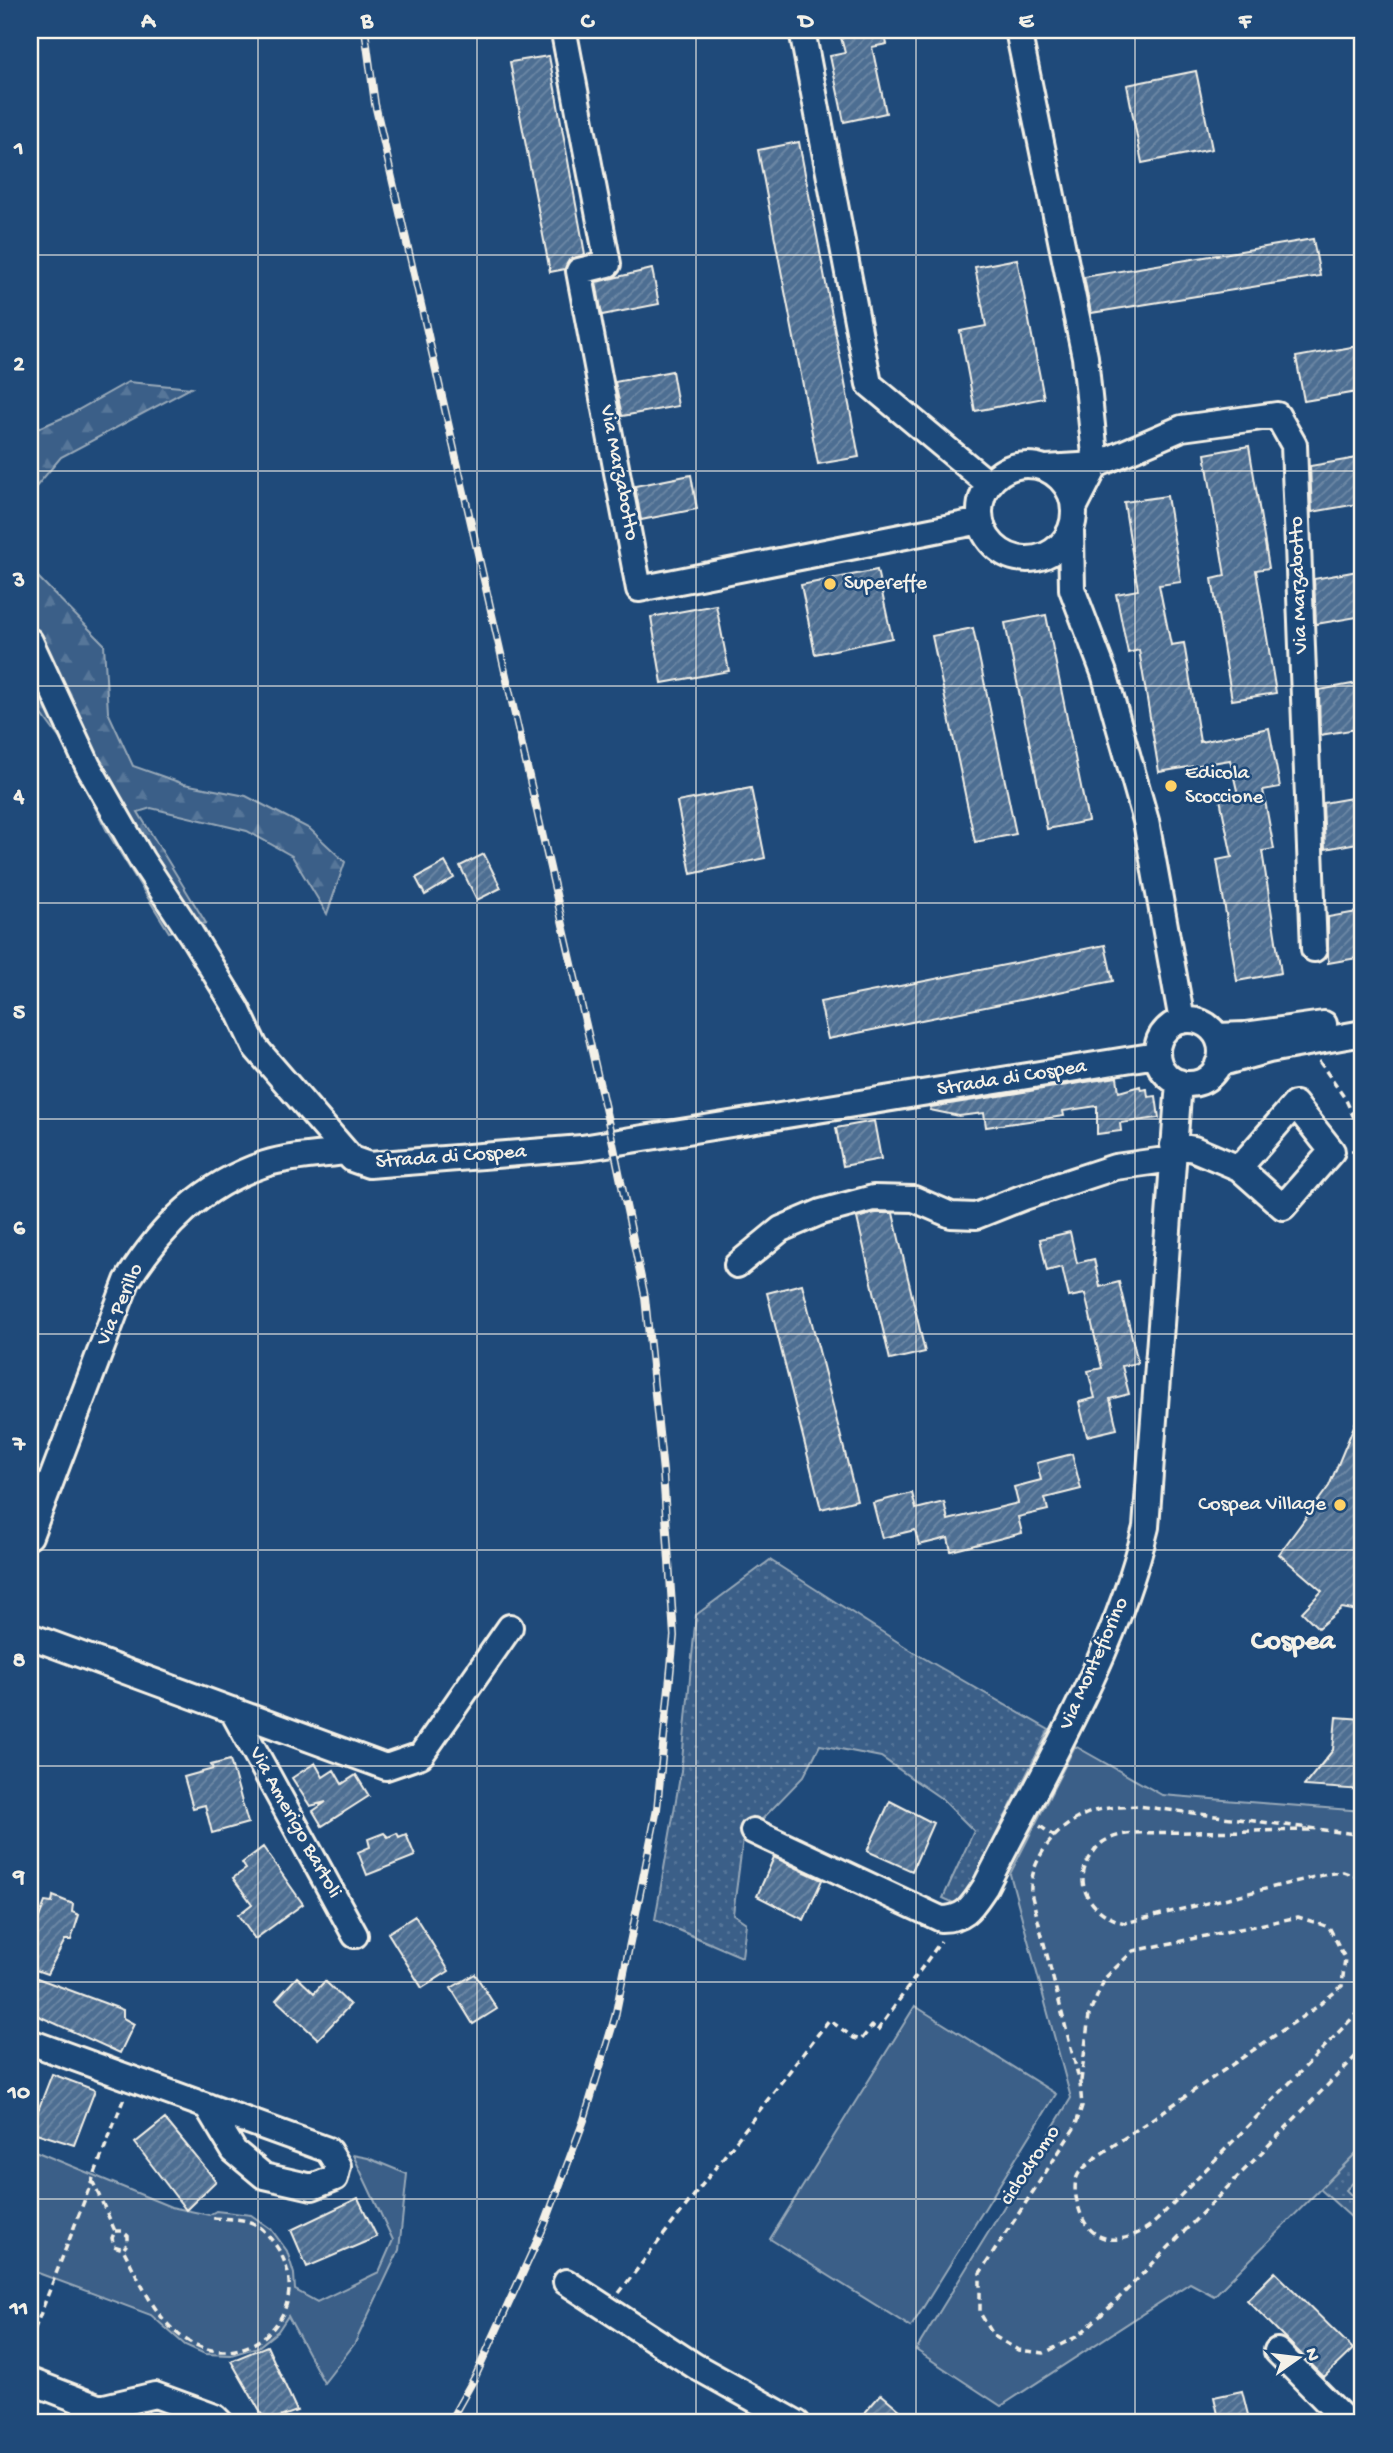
<svg xmlns="http://www.w3.org/2000/svg" width="1393" height="2453" font-family="'Gochi Hand',sans-serif">
<defs>
<pattern id="grass-dots" width="8" height="8" patternUnits="userSpaceOnUse" patternTransform="scale(1.75)"><rect width="8" height="8" fill="#3a5f88"/><path d="M2 2h.1M6 6h.1" fill="none" stroke="#577699" stroke-width="1.8" stroke-linecap="round"/></pattern>
<pattern id="forest-firs" width="22" height="20" patternUnits="userSpaceOnUse" patternTransform="scale(1.75)"><rect width="22" height="20" fill="#3a5f88"/><path d="M5 1l3.5 6h-7zM16 11l3.5 6h-7z" fill="#577699"/></pattern>
<pattern id="building-hatch" width="6" height="6" patternUnits="userSpaceOnUse" patternTransform="scale(1.75)"><rect width="6" height="6" fill="#4d6e92"/><path d="M-1 1l2-2M0 6l6-6M5 7l2-2" fill="none" stroke="#708aa6"/></pattern>
</defs>
<rect width="100%" height="100%" fill="#1f4a7a"/>
<filter id="ink" filterUnits="userSpaceOnUse"><feTurbulence type="fractalNoise" baseFrequency=".0143" numOctaves="2"/><feDisplacementMap in="SourceGraphic" scale="14" xChannelSelector="R" yChannelSelector="G"/><feConvolveMatrix kernelMatrix="1 2 1 2 8 2 1 2 1" color-interpolation-filters="sRGB"/></filter>
<g filter="url(#ink)">
<path fill="url(#grass-dots)" stroke="#97a8b8" stroke-width="2" d="M770,1560L915,1653L1049,1730L960,1906L943,1898L974,1831L942,1799L881,1757L820,1745L804,1776L743,1839L733,1914L746,1923L742,1957L655,1920L681,1771L696,1615Z
M1363,2146V2172L1346,2190L1363,2207V2228L1320,2189Z"/>
<path fill="url(#forest-firs)" stroke="#97a8b8" stroke-width="2" d="M128,382L191,388L61,457L30,494V432L69,415Z
M30,569L104,644L108,712L133,766L184,784L246,796L310,829L345,862L327,914L292,856L247,831L151,808L138,812L206,923L169,932L108,833L60,739L30,698Z"/>
<path fill="#3a5f88" stroke="#97a8b8" stroke-width="2" d="M1075,1746L1162,1795L1363,1811V2146L1214,2296L1190,2283L1001,2406L916,2350L1071,2098L1010,1874Z
M915,2006L1056,2094L911,2327L770,2239Z
M30,2149L171,2207L209,2215L216,2211L251,2215L271,2229L287,2251L294,2274L295,2290L317,2302L379,2272L393,2240L353,2155L368,2158L407,2174L399,2250L355,2343L324,2383L288,2316L278,2331L258,2347L231,2355L205,2354L185,2345L151,2315L30,2270Z"/>
<path fill="url(#building-hatch)" stroke="#f4f1e8" stroke-width="2" d="M839,30H883L887,44L872,47L886,113L844,122L830,56L845,53Z
M549,56L585,254L569,260L565,269L550,272L510,62Z
M1196,71L1212,149L1142,163L1127,85Z
M799,142L859,457L818,464L758,150Z
M1313,239L1320,276L1091,313L1084,277Z
M1017,259L1044,398L975,411L960,331L986,326L975,267Z
M652,269L659,304L602,315L596,282Z
M1363,345V391L1304,401L1296,357Z
M672,371L678,406L622,416L615,382Z
M1249,446L1269,568L1256,570L1276,693L1232,700L1212,579L1225,576L1205,454Z
M1363,457V503L1312,512L1310,466Z
M691,475L697,509L641,520L635,486Z
M1167,496L1181,582L1159,585L1171,645L1184,643L1200,742L1269,728L1280,787L1263,790L1274,849L1262,851L1281,973L1237,981L1217,860L1232,857L1220,799L1238,795L1230,760L1159,772L1139,650L1128,653L1116,594L1138,590L1124,502Z
M877,570L892,638L815,654L801,585Z
M1363,570V616L1316,624L1314,579Z
M716,605L729,671L662,683L651,617Z
M1046,615L1088,821L1047,829L1005,623Z
M973,628L1016,834L975,842L932,636Z
M1363,682V728L1320,735L1319,690Z
M751,788L765,858L691,874L677,802Z
M1363,796V842L1325,849L1323,803Z
M484,854L501,888L477,900L460,866Z
M445,862L454,878L425,895L416,878Z
M1363,911V957L1328,963V917Z
M1105,945L1113,981L828,1039L820,1002Z
M1117,1077L1119,1092L1140,1086L1141,1090L1147,1089L1148,1097L1156,1096L1159,1118L1120,1123L1121,1131L1097,1134V1106L1063,1111L1064,1116L986,1127L984,1113L959,1116L930,1110L931,1107Z
M874,1121L881,1159L843,1166L836,1128Z
M875,1213H893L925,1352L890,1360L857,1218Z
M1070,1232L1077,1263L1094,1259L1100,1287L1119,1282L1138,1363L1122,1366L1129,1394L1110,1399L1117,1429L1087,1436L1079,1402L1095,1398L1088,1371L1102,1368L1085,1294L1069,1297L1062,1267L1047,1271L1040,1239Z
M802,1284L857,1500L821,1509L767,1293Z
M1362,1407L1363,1612L1342,1608L1318,1628L1302,1612L1322,1591L1279,1554L1329,1486Z
M1072,1454L1081,1489L1045,1498L1048,1510L1018,1517L1022,1533L951,1551L948,1538L919,1545L915,1530L882,1538L873,1503L912,1493L916,1509L944,1502L948,1520L1018,1503L1014,1487L1041,1480L1037,1463Z
M1336,1717L1363,1719V1790L1304,1786L1333,1750Z
M230,1760L248,1823L212,1833L205,1805L193,1808L184,1777L213,1769L211,1765Z
M315,1763L323,1777L334,1770L342,1784L356,1775L369,1796L322,1826L313,1811L326,1802L310,1806L292,1778Z
M890,1801L933,1823L912,1871L867,1851Z
M384,1833L388,1837L397,1833L399,1837L406,1834L415,1856L367,1875L358,1852L370,1847L368,1839Z
M263,1847L303,1904L255,1939L238,1915L252,1904L233,1878L246,1869L242,1863Z
M774,1857L822,1880L804,1920L757,1896Z
M53,1896L73,1904L72,1912L79,1915L71,1940H65L47,1974L30,1968V1941L45,1902L52,1903Z
M415,1916L449,1971L422,1988L388,1933Z
M475,1974L497,2009L473,2024L451,1988Z
M297,1977L314,1993L325,1981L350,2005L318,2039L276,2000Z
M37,1978L123,2010V2018L134,2024L120,2053L30,2012V2001Z
M52,2074L95,2090L74,2145L30,2131Z
M165,2119L216,2181L186,2210L135,2143Z
M358,2198L377,2237L307,2267L291,2230Z
M1275,2272L1353,2349L1324,2377L1247,2300Z
M267,2346L297,2411L266,2422L231,2361Z
M1242,2391L1250,2423H1220L1214,2397Z
M881,2394L915,2423H856Z"/>
<g fill="none" stroke-linecap="round" stroke-linejoin="round">
<g stroke="#f4f1e8" stroke-width="30">
<path id="minor" d="M802,30L869,384L989,484
M1018,30L1085,357L1096,465L1074,508
M565,38L608,264L579,271L639,589L981,521
M980 512a47 47 0 1 1 94 0a47 47 0 1 1-94 0Z
M1046,468L1096,465L1182,428L1277,415L1294,445L1314,949
M1071,531L1072,589L1104,673L1146,821L1182,1021
M30,641L88,766L142,860L191,934L237,1009L255,1047L352,1159L369,1165L582,1148L1157,1055
M1157 1052a32 32 0 1 1 64 0a32 32 0 1 1-64 0Z
M1217,1036L1245,1035L1324,1024
M1218,1064L1269,1050L1363,1033
M1173,1145L1194,1149L1239,1168L1283,1207L1332,1151L1295,1104L1239,1168
M737,1265L781,1229L821,1212L873,1198L914,1199L951,1215L976,1216L1024,1197L1115,1167L1172,1159
M30,1536L127,1281C162,1226 202,1185 265,1164C290,1156 320,1155 346,1152
M30,1636L386,1767L421,1755L510,1627
M232,1710L355,1935
M753,1831L941,1919C966,1919 972,1906 985,1887C1044,1770 1115,1655 1146,1527L1179,1082
M30,2042L328,2150L338,2166L335,2178L312,2187L264,2176L234,2151L207,2106
M566,2282L695,2366L797,2423
M1277,2351L1348,2423
M30,2381L100,2408L114,2423
M100,2408L155,2395L215,2417L221,2423"/>
</g>
<path stroke="#f4f1e8" stroke-width="3.5" stroke-dasharray="7 5" stroke-linecap="butt" d="M1319,1061L1346,1100L1363,1138
M1351,1151H1363
M1040,1826L1055,1837
M1310,1830L1134,1833C1123,1834 1113,1836 1103,1842C1097,1846 1093,1853 1089,1859C1071,1888 1096,1916 1125,1923L1327,1874L1343,1872L1363,1879
M1363,1835L1138,1806C1120,1807 1100,1807 1084,1815C1055,1828 1029,1861 1031,1893L1080,2083L1082,2106L1075,2127L980,2273V2313L994,2336L1018,2350L1044,2353L1078,2336L1112,2305L1363,2049
M1081,2081L1089,2015L1105,1978L1133,1951L1298,1917L1329,1927L1345,1958L1342,1986L1318,2006L1095,2158C1090,2163 1083,2168 1079,2173C1073,2182 1075,2195 1078,2205C1089,2250 1128,2246 1157,2220L1363,2007
M92,2180L115,2231L112,2238L114,2246L123,2249C138,2277 153,2314 178,2334C243,2386 323,2309 274,2243C267,2234 262,2226 250,2222C239,2218 225,2219 213,2218
M115,2231H122L128,2236V2243L124,2248
M619,2293L829,2020L854,2038L861,2040L872,2026L877,2031L941,1941
M30,2341L124,2098"/>
<use href="#minor" stroke="#1f4a7a" stroke-width="24"/>
<g stroke="#f4f1e8" stroke-width="8">
<path id="rail" d="M365,30L375,104L613,1143L645,1297L663,1472L674,1636L657,1809L615,2017L584,2120L545,2224L476,2375L449,2423"/>
</g>
<use href="#rail" stroke="#1f4a7a" stroke-width="5" stroke-dasharray="16" stroke-linecap="butt"/>
</g>
</g>
<path fill="none" stroke="#f4f1e8" stroke-width="2" stroke-opacity="0.55" d="M258,30V2423M477,30V2423M696,30V2423M916,30V2423M1135,30V2423M30,255H1363M30,471H1363M30,686H1363M30,903H1363M30,1119H1363M30,1334H1363M30,1550H1363M30,1766H1363M30,1982H1363M30,2199H1363"/>
<g fill="#ffd166" stroke="#1f4a7a" stroke-width="2.5">
<circle cx="830" cy="584" r="7"/>
<circle cx="1171" cy="786" r="7"/>
<circle cx="1340" cy="1505" r="7"/>
</g>
<g text-anchor="middle" dominant-baseline="central" stroke-width="5" stroke-linejoin="round" paint-order="stroke">
<g font-size="21" fill="#f4f1e8" stroke="#1f4a7a">
<text transform="translate(618 473) rotate(79)">Via Marzabotto</text>
<text transform="translate(1300 585) rotate(-92)">Via Marzabotto</text>
<text transform="translate(1012 1079) rotate(-9)">Strada di Cospea</text>
<text transform="translate(451 1158) rotate(-4)">Strada di Cospea</text>
<text transform="translate(121 1305) rotate(-66)">Via Perillo</text>
<text transform="translate(1095 1664) rotate(-66)">Via Montefiorino</text>
<text transform="translate(294 1823) rotate(61)">Via Amerigo Bartoli</text>
<text transform="translate(1031 2166) rotate(-56)">ciclodromo</text>
</g>
<g font-size="21" fill="#f4f1e8" stroke="#1f4a7a" text-anchor="start">
<text x="844" y="584">Supereffe</text>
<text x="1185" y="774">Edicola<tspan x="1185" dy="24">Scoccione</tspan></text>
<text x="1326" y="1505" text-anchor="end">Cospea Village</text>
</g>
<g font-size="28" font-weight="bold" fill="#f4f1e8" stroke="#1f4a7a">
<text x="1293" y="1642">Cospea</text>
</g>
</g>
<rect width="1393" height="2453" fill="none" stroke="#1f4a7a" stroke-width="77"/>
<g transform="translate(1298 2358) rotate(76)" stroke="#1f4a7a" stroke-width="5" paint-order="stroke">
<path d="M0-5L12 26L0 18L-12 26Z" fill="#f4f1e8"/>
<text y="-10" font-size="19" font-weight="bold" text-anchor="middle" fill="#f4f1e8">N</text>
</g>
<rect x="38" y="38" width="1316" height="2376" fill="none" stroke="#f4f1e8" stroke-width="2.5"/>
<g font-size="23" text-anchor="middle" font-weight="bold" fill="#f4f1e8">
<text x="148" y="27">A</text>
<text x="367" y="27">B</text>
<text x="587" y="27">C</text>
<text x="806" y="27">D</text>
<text x="1026" y="27">E</text>
<text x="1245" y="27">F</text>
<text x="19" y="154">1</text>
<text x="19" y="370">2</text>
<text x="19" y="586">3</text>
<text x="19" y="802">4</text>
<text x="19" y="1018">5</text>
<text x="19" y="1234">6</text>
<text x="19" y="1450">7</text>
<text x="19" y="1666">8</text>
<text x="19" y="1882">9</text>
<text x="19" y="2098">10</text>
<text x="19" y="2314">11</text>
</g>
</svg>
